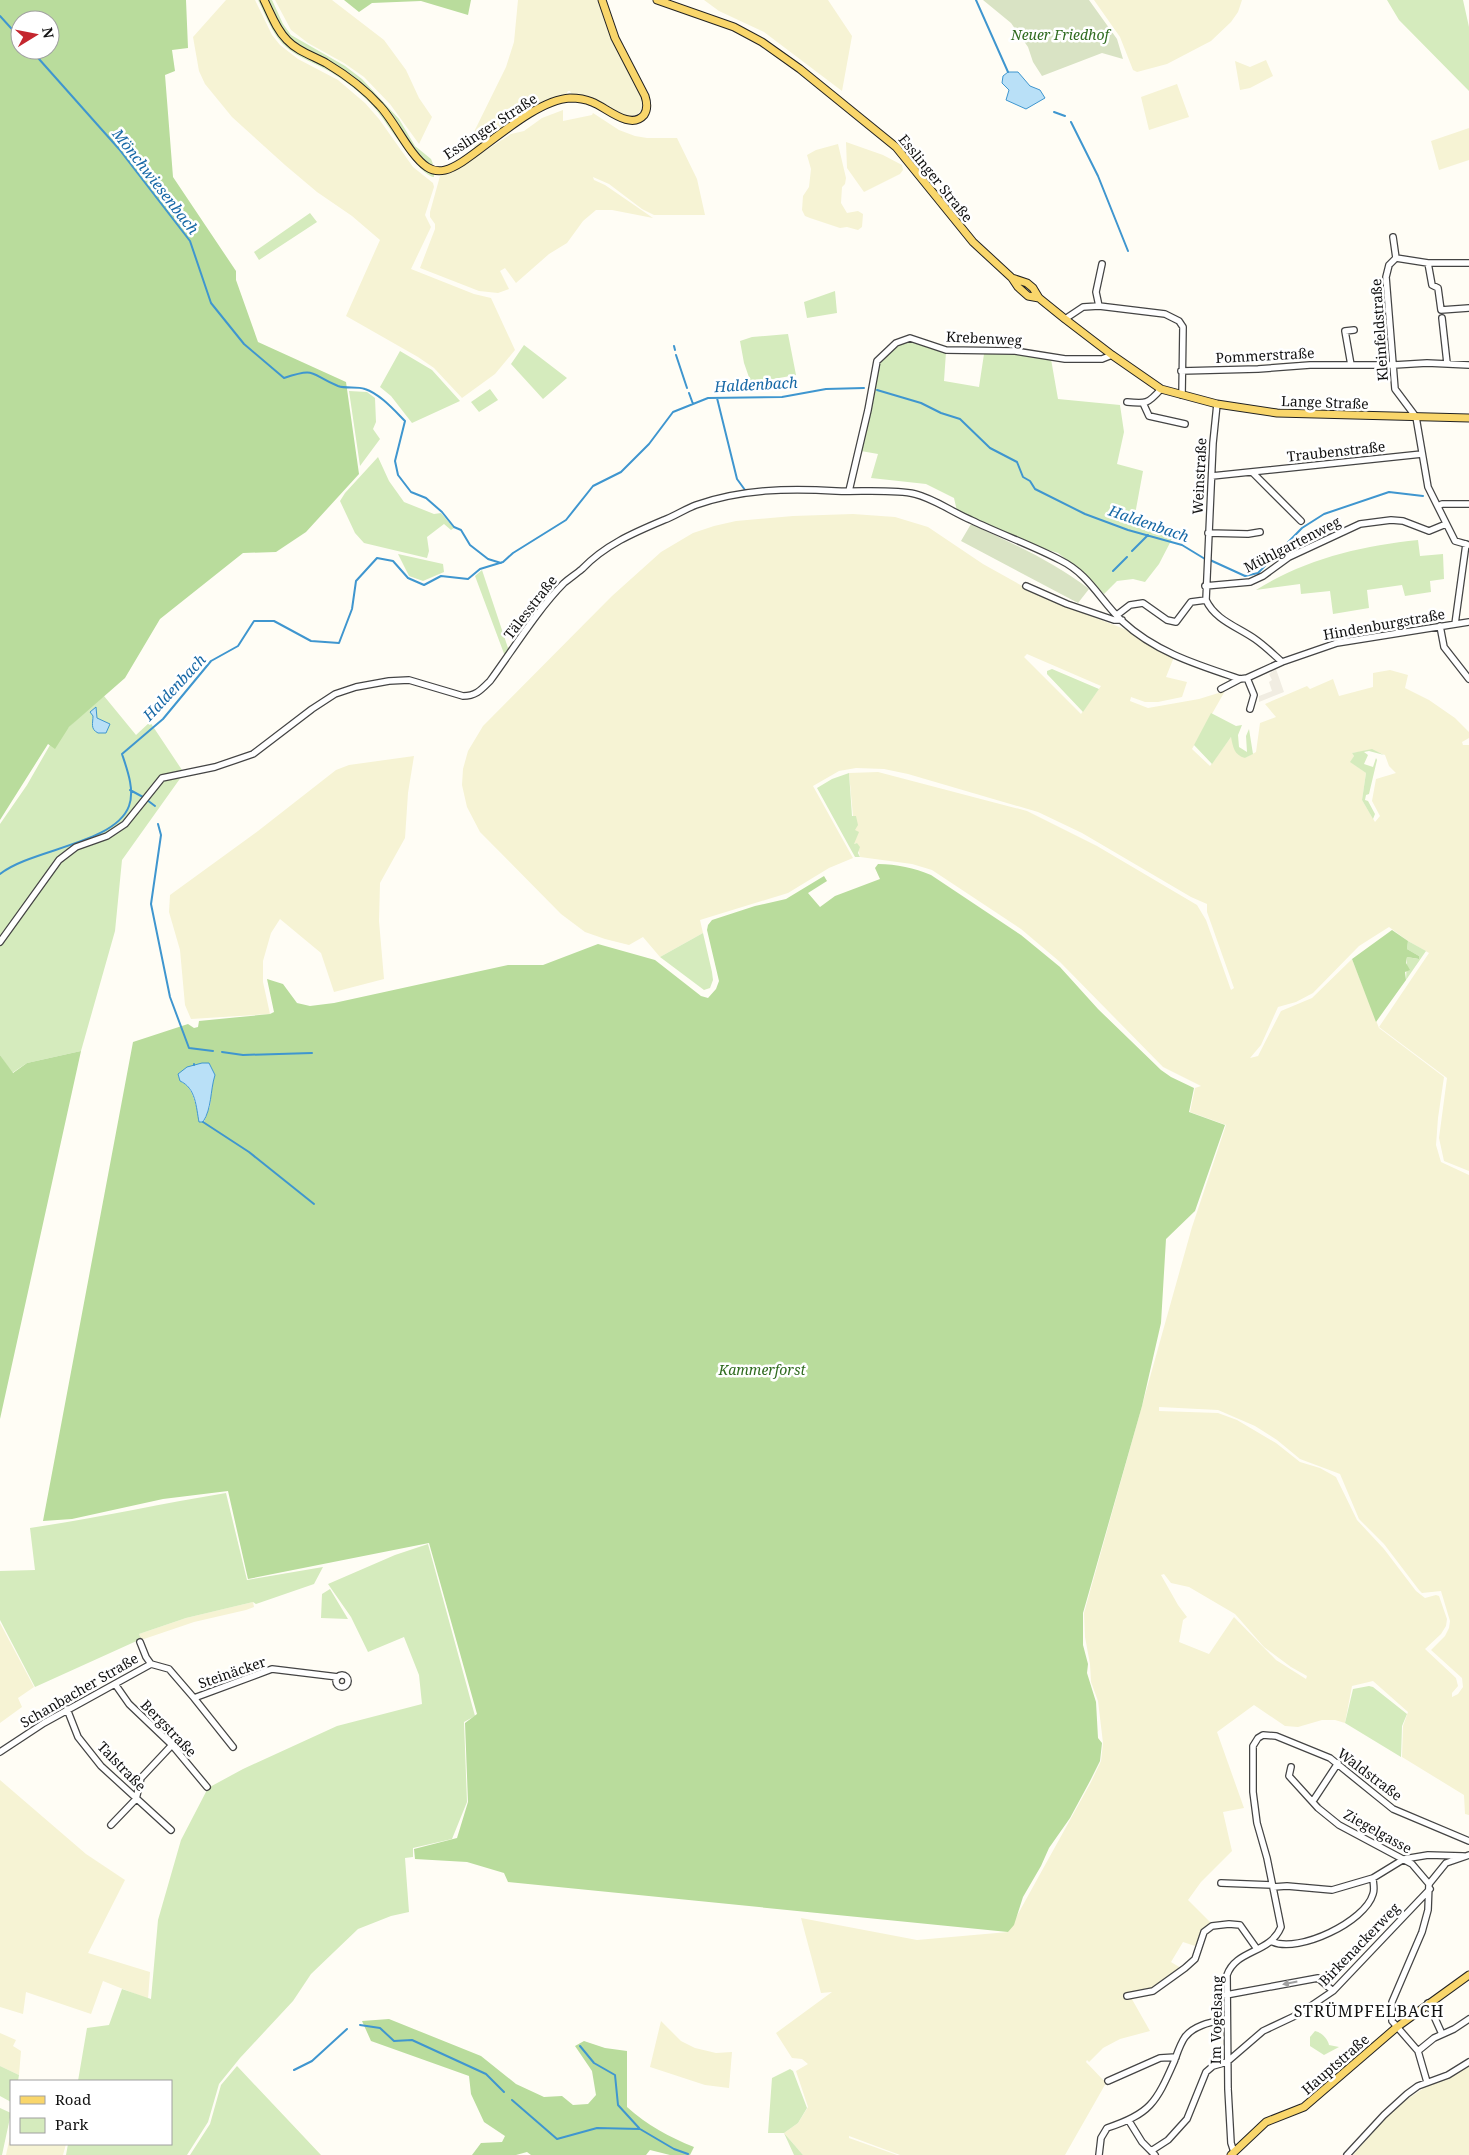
<svg xmlns="http://www.w3.org/2000/svg" width="1469" height="2155" font-family="'Noto Serif',serif">
<rect width="100%" height="100%" fill="#fffdf5"/>
<path fill="#f6f3d4" fill-rule="evenodd" d="M226,0H255L272,35L280,45L298,59L338,80L365,103L379,119L413,167L433,183L434,187L425,215L431,227L411,269L474,294L491,298L515,350L495,374L462,398L434,368L418,357L346,316L380,240L352,216L317,192L285,165L232,117L205,84L199,71L193,37Z
M275,0H332L384,40L406,70L419,98L432,117L419,144L390,104L364,77L344,63L308,43L291,30Z
M518,0H597L615,47L642,99V108L638,114L632,116H626L599,101L572,95L570,91H568L565,96L542,103L476,150L470,140L506,67L514,42Z
M704,0H828L852,36L842,91L764,32L719,11Z
M1094,0H1242L1238,12L1231,22L1211,41L1167,64L1137,72L1133,70L1120,37Z
M1266,60L1273,76L1250,88L1240,90L1235,61L1250,67Z
M1177,84L1189,117L1149,130L1141,97Z
M563,110V121L592,115L593,113L619,130L635,136L647,138H677L697,179L705,215H654L642,209L609,184L593,177L594,180L605,185L653,218L612,210H596L583,221L567,243L549,254L516,283L505,268L500,271L509,289L498,293L479,291L420,268L435,229V224L430,217V212L440,176L458,168L511,134L524,131L542,118Z
M1469,128V160L1439,170L1431,141Z
M846,142L883,155L902,165L903,170L900,174L864,192L847,168Z
M838,144L846,178L845,184L842,187L841,203L847,213L858,211L863,214L862,227L858,230L847,227L840,228L810,218L805,216L802,210L803,196L809,187L811,169L807,155L816,150Z
M853,514L895,517L928,527L983,564L1042,597L1127,630L1150,645L1174,657L1166,677L1187,682L1182,697L1158,702H1145L1131,697L1130,701L1148,708L1199,699L1225,691L1192,749L1210,766L1231,737L1245,758L1256,752L1260,723L1276,717L1265,704L1307,686L1310,689L1333,679L1339,696L1373,687V673L1390,670L1408,675L1405,688L1429,700L1455,718L1469,732V738L1462,742L1463,745H1469V1171L1444,1161L1439,1138L1447,1078L1379,1027L1429,953L1408,941L1389,927L1359,946L1313,993L1296,1002L1278,1007L1261,1045L1250,1058L1258,1056L1281,1011L1312,998L1352,959L1379,1028L1444,1077L1438,1118L1436,1145L1441,1162L1469,1175V1815L1465,1814L1464,1795L1402,1757L1403,1726L1408,1712L1373,1681L1352,1686L1345,1723L1335,1720H1322L1298,1727L1285,1726L1254,1705L1217,1732L1244,1808L1223,1812L1232,1851L1201,1882L1188,1900L1211,1923L1204,1928L1195,1946L1183,1942L1171,1962L1181,1968L1151,1989L1129,1994L1150,2031L1120,2039L1103,2048L1089,2062L1087,2060L1086,2062L1106,2083L1065,2155H900L849,2136V2138L897,2155H803L784,2133L798,2123L808,2107L796,2071L808,2064L802,2059L792,2058L776,2033L832,1992L821,1993L801,1918L917,1940L1008,1932L1091,1782L1101,1761L1103,1743L1098,1701L1091,1682L1090,1664L1085,1637L1084,1613L1192,1227L1226,1125L1190,1112L1195,1088L1201,1086L1163,1067L1060,962L1021,929L932,870L912,864L860,857L857,843L854,844L856,816H853L849,773L878,772L1027,811L1097,846L1197,905L1206,920L1231,990L1234,988L1207,912V904L1191,897L1082,833L1038,812L908,774L884,769L856,768L839,771L813,786L853,858L829,868L788,893L700,920L703,933L660,957L643,937L629,945L605,939L585,932L561,914L480,832L467,807L462,785L463,769L468,751L483,726L612,596L661,552L693,533L714,526L736,521L793,516ZM1027,654L1101,686L1081,714L1024,657ZM1372,750L1385,755L1389,766L1396,773L1376,779L1372,801L1380,816L1375,822L1362,800L1366,773L1351,762L1354,756L1352,753ZM1159,1407L1218,1410L1255,1426L1277,1440L1300,1459L1340,1474L1359,1519L1384,1544L1419,1590L1422,1593L1441,1591L1450,1621L1449,1628L1445,1636L1431,1650L1462,1678L1463,1687L1458,1694L1452,1697V1693L1458,1686L1456,1678L1425,1649L1441,1634L1446,1626L1447,1619L1439,1596L1436,1595L1425,1598L1416,1591L1384,1549L1357,1520L1336,1477L1320,1468L1300,1462L1276,1443L1237,1420L1218,1413L1159,1411ZM1164,1574L1171,1583L1189,1587L1235,1614L1264,1647L1291,1667L1307,1676L1306,1679L1276,1660L1234,1617L1209,1654L1179,1642L1183,1620L1187,1617L1178,1605L1161,1575Z
M414,756L408,793L405,838L380,883L379,921L384,979L334,992L321,953L280,919L271,933L263,961V982L270,1014L191,1019L185,1005L180,950L169,912L170,895L258,831L336,770L349,765Z
M253,1602L254,1607L246,1610L194,1622L144,1639L140,1638L139,1634L186,1618Z
M0,1623L34,1687L18,1698L22,1707L0,1723Z
M0,1780L86,1854L125,1880L88,1953L150,1972L148,1999L103,1981L91,2014L26,1992L23,2014L0,2007Z
M661,2021L681,2041L695,2048L716,2053L732,2052L729,2088L705,2085L650,2067Z
M0,2033L16,2040L13,2046L21,2051L19,2075L0,2066Z
M1469,2064V2155H1353L1394,2108L1427,2086Z
M11,2132V2144H66L63,2155H6Z"/>
<path fill="#d5ebbd" d="M258,0H261L276,30L342,75L368,97L434,173V177C418,175 386,120 373,106C359,91 342,78 325,69C310,61 293,55 282,43C271,31 265,14 258,0Z
M267,0H272L283,24L291,35L345,66L362,79L399,119L415,146L431,159L433,164L430,165L421,157L388,111L293,41L282,30Z
M1387,0H1463L1469,27V91L1399,20Z
M310,213L317,222L259,260L254,252Z
M835,291L837,313L807,318L804,302Z
M788,334L796,375L751,383L744,363L740,341L752,337Z
M910,342L946,352L944,381L979,387L984,354H1022L1051,359L1058,399L1120,405L1124,432L1117,464L1143,471L1134,520L1173,537L1159,564L1145,582L1133,579L1117,581L1104,594L1086,575L1058,553L1026,543L957,511L954,498L926,484L871,478L878,454L861,451L880,362L897,345Z
M524,345L567,378L543,399L511,364Z
M400,351L432,370L460,401L412,423L391,396L380,387Z
M490,389L498,400L479,412L471,402Z
M349,391L367,392L375,398L376,422L373,429L380,439L360,466Z
M378,457L389,481L404,502L434,514L441,513L454,528L451,530L444,524L427,537L429,551L427,558L364,543L355,533L340,501L345,493Z
M1418,540L1420,556L1443,554L1444,579L1430,581L1431,592L1405,596L1402,585L1367,590L1369,608L1333,614L1330,591L1301,594L1300,584L1256,590C1305,559 1361,546 1418,540Z
M398,554L443,564L444,572L423,581L409,576Z
M482,570L510,654L506,659L475,576Z
M1052,669L1099,689L1083,712L1047,674V671Z
M104,696L136,735L150,722L184,773L122,860L115,931L81,1051L27,1063L12,1073L0,1055V824L27,785L50,745L94,703Z
M1211,713L1236,726L1242,725L1238,735L1239,747L1247,752L1246,736L1249,729L1253,754L1245,758C1234,755 1233,747 1231,737L1212,764L1194,745Z
M1372,749L1384,755L1369,751L1364,752L1368,755L1364,764L1373,767L1376,758L1377,760L1369,794L1366,795L1365,800L1368,801L1375,814L1373,819L1362,800L1366,773L1350,762L1354,756L1352,753Z
M849,773L852,816H856L858,825L855,830L859,832L854,844L857,843L860,847L858,853L860,857H855L817,788L832,779Z
M703,933L712,972L713,980L710,988L704,990L660,957Z
M1408,941L1426,951L1406,980L1407,957L1418,959L1419,956L1407,949Z
M226,1493L247,1580L323,1567L314,1584L256,1604L253,1602L186,1618L139,1634L141,1639L35,1687L0,1620V1571L35,1570L30,1528C96,1518 160,1504 226,1493Z
M428,1544L475,1716L464,1722L467,1802L452,1839L413,1848V1857L405,1858L409,1912L391,1916L358,1929L311,1974L293,2001L240,2058L219,2084L208,2122L187,2155H66L68,2144H171V2081H78L87,2028L109,2025L122,1989L151,1999L158,1920L181,1840L208,1788L243,1769L337,1726L422,1704L419,1675L404,1637L368,1652L351,1617L328,1584L395,1555Z
M330,1589L348,1619L321,1618L322,1594Z
M1369,1686L1373,1687L1407,1714L1402,1726L1401,1757L1345,1723L1353,1689Z
M1315,2031C1321,2032 1328,2039 1329,2045L1339,2047L1324,2055L1310,2046V2037Z
M0,2066L19,2075L18,2081H11V2102L0,2096Z
M237,2066L321,2155H190L210,2124L221,2085Z
M790,2069L793,2071L807,2108L798,2123L784,2133L803,2155H794L784,2133H768L772,2078Z
M0,2108L11,2113L2,2155H0Z"/>
<path fill="#b9dc9c" fill-rule="evenodd" d="M0,0H186L188,48L172,50L175,71L165,75L173,177L236,271V280L258,342L346,382L359,474L306,532L276,552L243,553L160,619L125,678L69,727L55,749L48,744L0,820ZM20,20H50V50H20Z
M344,0H471L468,15L421,1L372,3L359,12Z
M878,864C897,864 914,868 931,875L1021,935L1060,967L1098,1009L1161,1070L1171,1077L1194,1088L1189,1112L1225,1125L1195,1211L1166,1239L1161,1323L1142,1406L1083,1613V1645L1088,1664L1087,1673L1096,1702L1098,1738L1102,1743L1100,1761L1090,1781L1070,1818L1049,1848L1041,1866L1023,1897L1014,1925L1008,1932L508,1882L504,1873L467,1862L415,1859L414,1849L457,1838L468,1802L465,1723L477,1714L429,1543L248,1579L228,1491L163,1499L72,1519L43,1521L133,1042L188,1024L194,1028L198,1027L199,1021L270,1014L274,1012L267,979L283,984L297,1003L310,1006L334,1003L508,965H543L598,944L655,960L701,996L708,998L716,989L719,981L707,930L708,925L712,920L755,906L786,899L824,876L827,881L808,893L820,907L835,896L880,879L875,868ZM209,1063L215,1075L212,1084L210,1106L204,1122C193,1109 197,1089 180,1081L178,1074Z
M1392,930L1408,941L1407,949L1419,956V959L1407,957L1406,963L1410,970L1405,972L1406,980L1376,1022L1352,959Z
M81,1051L0,1419V1055L13,1073L27,1063Z
M389,2019L481,2056L516,2084L544,2097L562,2096L573,2105L588,2104L596,2095L592,2071L575,2046L584,2041L605,2048L627,2051V2107C647,2125 669,2137 694,2147L690,2155H670L650,2150L646,2155H531L527,2152L516,2155H472L481,2143L502,2142L505,2136L484,2122L471,2094L469,2076L371,2041L362,2021Z"/>
<path fill="#d9e3c4" d="M983,0H1089L1117,39L1123,59L1102,53L1042,76L1033,62L1028,47L1011,23Z
M971,524C1011,543 1053,561 1089,589L1078,603L961,541Z"/>
<path fill="#f1ede2" d="M1276,669L1284,692L1259,702V696L1272,691L1269,682L1272,680L1269,674Z"/>
<path fill="#b9e0f7" stroke="#3f96cf" d="M1008,72H1018L1030,86L1040,90L1045,98L1026,109L1006,100L1009,90L1002,83L1003,76Z
M96,707L97,718L110,724L106,733H98C90,729 93,723 93,716L90,712Z
M202,1063H209L215,1075C210,1091 212,1108 203,1122H199C196,1107 196,1088 180,1081L178,1074L187,1067Z"/>
<g fill="none" stroke-linecap="round" stroke-linejoin="round">
<path stroke="#3f96cf" stroke-width="2" d="M976,0L1008,72
M0,16L20,38
M31,50L119,149L190,241L211,303L244,344L284,378C317,367 309,374 338,386C346,389 357,386 365,389C380,394 394,410 405,421L395,461L398,475L411,492L426,498L442,512L454,527L461,530L470,545L488,559L501,563
M1054,112L1065,116
M1071,122L1098,176L1128,251
M674,346L675,350
M676,355L687,388
M877,390L921,403L941,413L960,419L990,448L1017,462L1023,477L1030,481L1035,489L1085,514L1128,530L1182,545L1205,559
M689,393L693,404
M717,398L737,479L745,490
M1132,551L1148,535
M1210,560L1245,576L1258,573L1302,528L1324,514L1389,492L1423,496
M1113,571L1127,557
M130,790L143,797
M147,800L155,806
M158,824L161,835L151,904L170,997L189,1048L213,1051
M0,874C31,849 115,844 129,806C135,790 127,769 122,754L163,719L211,661L238,646L254,621H274L311,641L339,643L352,609L356,581L377,558L393,561L408,578L424,585L441,576L468,579L480,569L503,562L513,553L566,520L593,486L621,472L649,444L673,412L708,398L782,397L826,389L864,388
M222,1052L243,1055L312,1053
M194,1064V1065
M203,1122L249,1152L314,1204
M360,2025L380,2028L394,2041L412,2040L486,2074L504,2092
M580,2046L594,2063L615,2075L618,2105L639,2128
M294,2070L312,2061L347,2029
M512,2100L557,2139L597,2128L640,2129L674,2149L688,2154"/>
<g stroke="#444" stroke-width="8">
<path id="minor" d="M1393,237L1396,258L1389,265L1386,277L1395,389L1416,417L1428,487L1455,541L1469,545
M1396,258L1428,263H1469
M1428,263L1432,285L1438,288L1441,310L1469,308
M1099,306L1096,292L1102,264
M1442,318L1447,363
M1065,319L1083,307L1099,306L1165,314L1179,321L1183,327L1182,395
M1351,365L1345,331L1354,330
M1181,371L1258,369L1310,365H1394L1427,363L1469,365
M1127,402C1146,404 1148,404 1161,389
M1143,403L1149,416L1185,424
M1217,404L1213,443L1206,600C1215,620 1238,627 1255,639C1265,646 1273,654 1282,662
M1253,473L1301,521
M1212,476L1422,454
M849,491L868,410L877,361L896,343L910,338L946,350L1015,351L1065,359H1102L1112,355
M1438,506L1442,504H1469
M1208,533L1248,534L1260,532
M1026,586L1067,604L1114,620H1122
M1205,586L1250,582L1263,576L1289,557L1360,524L1391,520L1403,521L1429,531L1446,524
M1117,615L1130,605L1143,603L1167,620L1176,622L1191,602L1206,600
M1455,624L1466,544
M1440,626L1444,647L1469,679
M1247,678L1254,695L1250,709
M1221,689L1240,679
M0,942L59,860L76,847L107,836L125,824L162,778L215,767L253,754L312,709L335,694L356,687L389,681L409,680L463,696C476,696 481,690 490,681C512,651 538,609 564,583C570,578 576,574 582,569C605,545 633,533 664,520C675,516 685,509 696,505C741,489 789,488 836,491C859,492 894,489 915,494C935,499 952,512 971,520C1000,534 1031,545 1060,560C1089,574 1100,600 1122,621C1155,652 1198,665 1240,679L1247,678L1282,662L1337,643L1469,622
M140,1642L146,1657L151,1664
M151,1664L169,1669L194,1698L272,1669L338,1677
M336 1681a6 6 0 1 1 12 0a6 6 0 1 1-12 0Z
M115,1684L129,1704L172,1745L207,1787
M194,1698L233,1747
M67,1709L78,1737L101,1766L171,1830
M0,1752L44,1723L151,1664
M1291,1767L1289,1776L1318,1808L1339,1825L1412,1864L1429,1884
M1313,1801L1338,1763
M111,1825L136,1799L141,1778L172,1745
M1221,1883L1272,1885
M1273,1887L1287,1886L1332,1890L1373,1878L1404,1859L1428,1855L1463,1856
M1273,1942C1299,1953 1365,1922 1373,1894C1375,1889 1373,1883 1373,1878
M1226,1995L1318,1978L1333,1991
M1127,1996L1153,1991L1185,1968L1195,1959L1204,1932L1212,1926L1229,1924L1240,1925L1257,1949
M1428,2003L1442,2034
M1418,2051L1434,2038L1454,2029L1469,2019
M1108,2081L1160,2058L1176,2057
M1427,2082L1418,2051L1392,2021V2002L1422,1932L1428,1910L1429,1884L1446,1863L1469,1855
M1129,2121L1142,2142L1155,2155
M1151,2151L1168,2140L1187,2119L1206,2072L1213,2066L1227,2062L1263,2031L1299,2014L1333,1991L1430,1889
M1234,2152L1231,2143L1228,2089L1227,1975C1236,1949 1270,1954 1281,1927L1267,1858L1257,1823L1253,1792V1746L1258,1738L1263,1735L1276,1736L1330,1758L1393,1809L1469,1841
M1099,2155L1101,2138L1107,2128C1150,2114 1156,2103 1174,2062C1177,2054 1180,2044 1185,2037C1194,2025 1212,2022 1226,2019
M1347,2155L1384,2115L1407,2094L1418,2086L1448,2075L1469,2062"/>
</g>
<g stroke="#222" stroke-width="9">
<path id="major" d="M264,0C271,14 276,29 287,40C297,51 313,56 326,63C346,75 365,89 380,106C395,122 410,156 427,167C439,175 451,169 462,162C491,143 536,100 570,98C577,98 585,99 592,102C606,107 630,131 644,115C648,109 647,102 645,96L615,38L602,0
M657,0L734,27L762,42L800,69L896,147L973,242L1012,278L1018,287L1028,296L1039,298
M1012,278L1027,283L1033,288L1039,298L1065,319L1112,355L1161,389L1217,404L1277,413L1469,418
M1231,2155L1266,2122L1304,2107L1397,2027L1469,1975"/>
</g>
<use href="#minor" stroke="#fff" stroke-width="5.5"/>
<use href="#major" stroke="#f9d66b" stroke-width="7"/>
</g>
<defs><path id="oneway-solid" d="M-6-.8H1V-3.2L6.5 0L1 3.2V.8H-6Z" transform="scale(1.25)"/></defs>
<use fill="#a0a0a0" href="#oneway-solid" transform="translate(1290 1983) rotate(169)"/>
<g text-anchor="middle" dominant-baseline="central" stroke-width="5" stroke-linejoin="round" paint-order="stroke">
<g font-size="14" font-style="italic" fill="#2f6b1f" stroke="#fff">
<text x="1060" y="34">Neuer Friedhof</text>
<text x="762" y="1369">Kammerforst</text>
</g>
<g font-size="14" fill="#111" stroke="#fff">
<text transform="translate(490 126) rotate(-33)">Esslinger Straße</text>
<text transform="translate(936 178) rotate(51)">Esslinger Straße</text>
<text transform="translate(1379 330) rotate(-94)">Kleinfeldstraße</text>
<text transform="translate(984 338) rotate(3)">Krebenweg</text>
<text transform="translate(1265 355) rotate(-3)">Pommerstraße</text>
<text transform="translate(1325 402) rotate(2)">Lange Straße</text>
<text transform="translate(1336 451) rotate(-6)">Traubenstraße</text>
<text transform="translate(1199 476) rotate(-87)">Weinstraße</text>
<text transform="translate(1292 544) rotate(-27)">Mühlgartenweg</text>
<text transform="translate(530 607) rotate(-52)">Tälesstraße</text>
<text transform="translate(1384 624) rotate(-10)">Hindenburgstraße</text>
<text transform="translate(232 1672) rotate(-19)">Steinäcker</text>
<text transform="translate(79 1690) rotate(-30)">Schanbacher Straße</text>
<text transform="translate(169 1728) rotate(46)">Bergstraße</text>
<text transform="translate(122 1766) rotate(46)">Talstraße</text>
<text transform="translate(1370 1774) rotate(37)">Waldstraße</text>
<text transform="translate(1378 1831) rotate(29)">Ziegelgasse</text>
<text transform="translate(1359 1944) rotate(-46)">Birkenackerweg</text>
<text transform="translate(1216 2020) rotate(-89)">Im Vogelsang</text>
<text transform="translate(1335 2064) rotate(-41)">Hauptstraße</text>
</g>
<g font-size="15" font-style="italic" fill="#1768a6" stroke="#fff">
<text transform="translate(156 181) rotate(52)">Mönchwiesenbach</text>
<text transform="translate(756 384) rotate(-3)">Haldenbach</text>
<text transform="translate(1149 523) rotate(19)">Haldenbach</text>
<text transform="translate(174 687) rotate(-47)">Haldenbach</text>
</g>
<g font-size="16" letter-spacing="1" fill="#111" stroke="#fff">
<text x="1369" y="2011">STRÜMPFELBACH</text>
</g>
</g>
<rect x="10" y="2080" width="162" height="65" fill="#ffffff" stroke="#a0a0a0"/>
<rect x="20" y="2096" width="25" height="8" fill="#f9d66b" stroke="#a0a0a0"/>
<text x="55" y="2105" font-size="15" fill="#111111">Road</text>
<rect x="20" y="2118" width="25" height="15" fill="#d5ebbd" stroke="#a0a0a0"/>
<text x="55" y="2130" font-size="15" fill="#111111">Park</text>
<g transform="translate(35 35) rotate(80)"><circle r="24" fill="#ffffff" stroke="#a0a0a0"/>
<path d="M0-4L9 19L0 12L-9 19Z" fill="#c4262e"/>
<text y="-8" font-size="14" font-weight="bold" text-anchor="middle" fill="#111111">N</text>
</g>
</svg>
